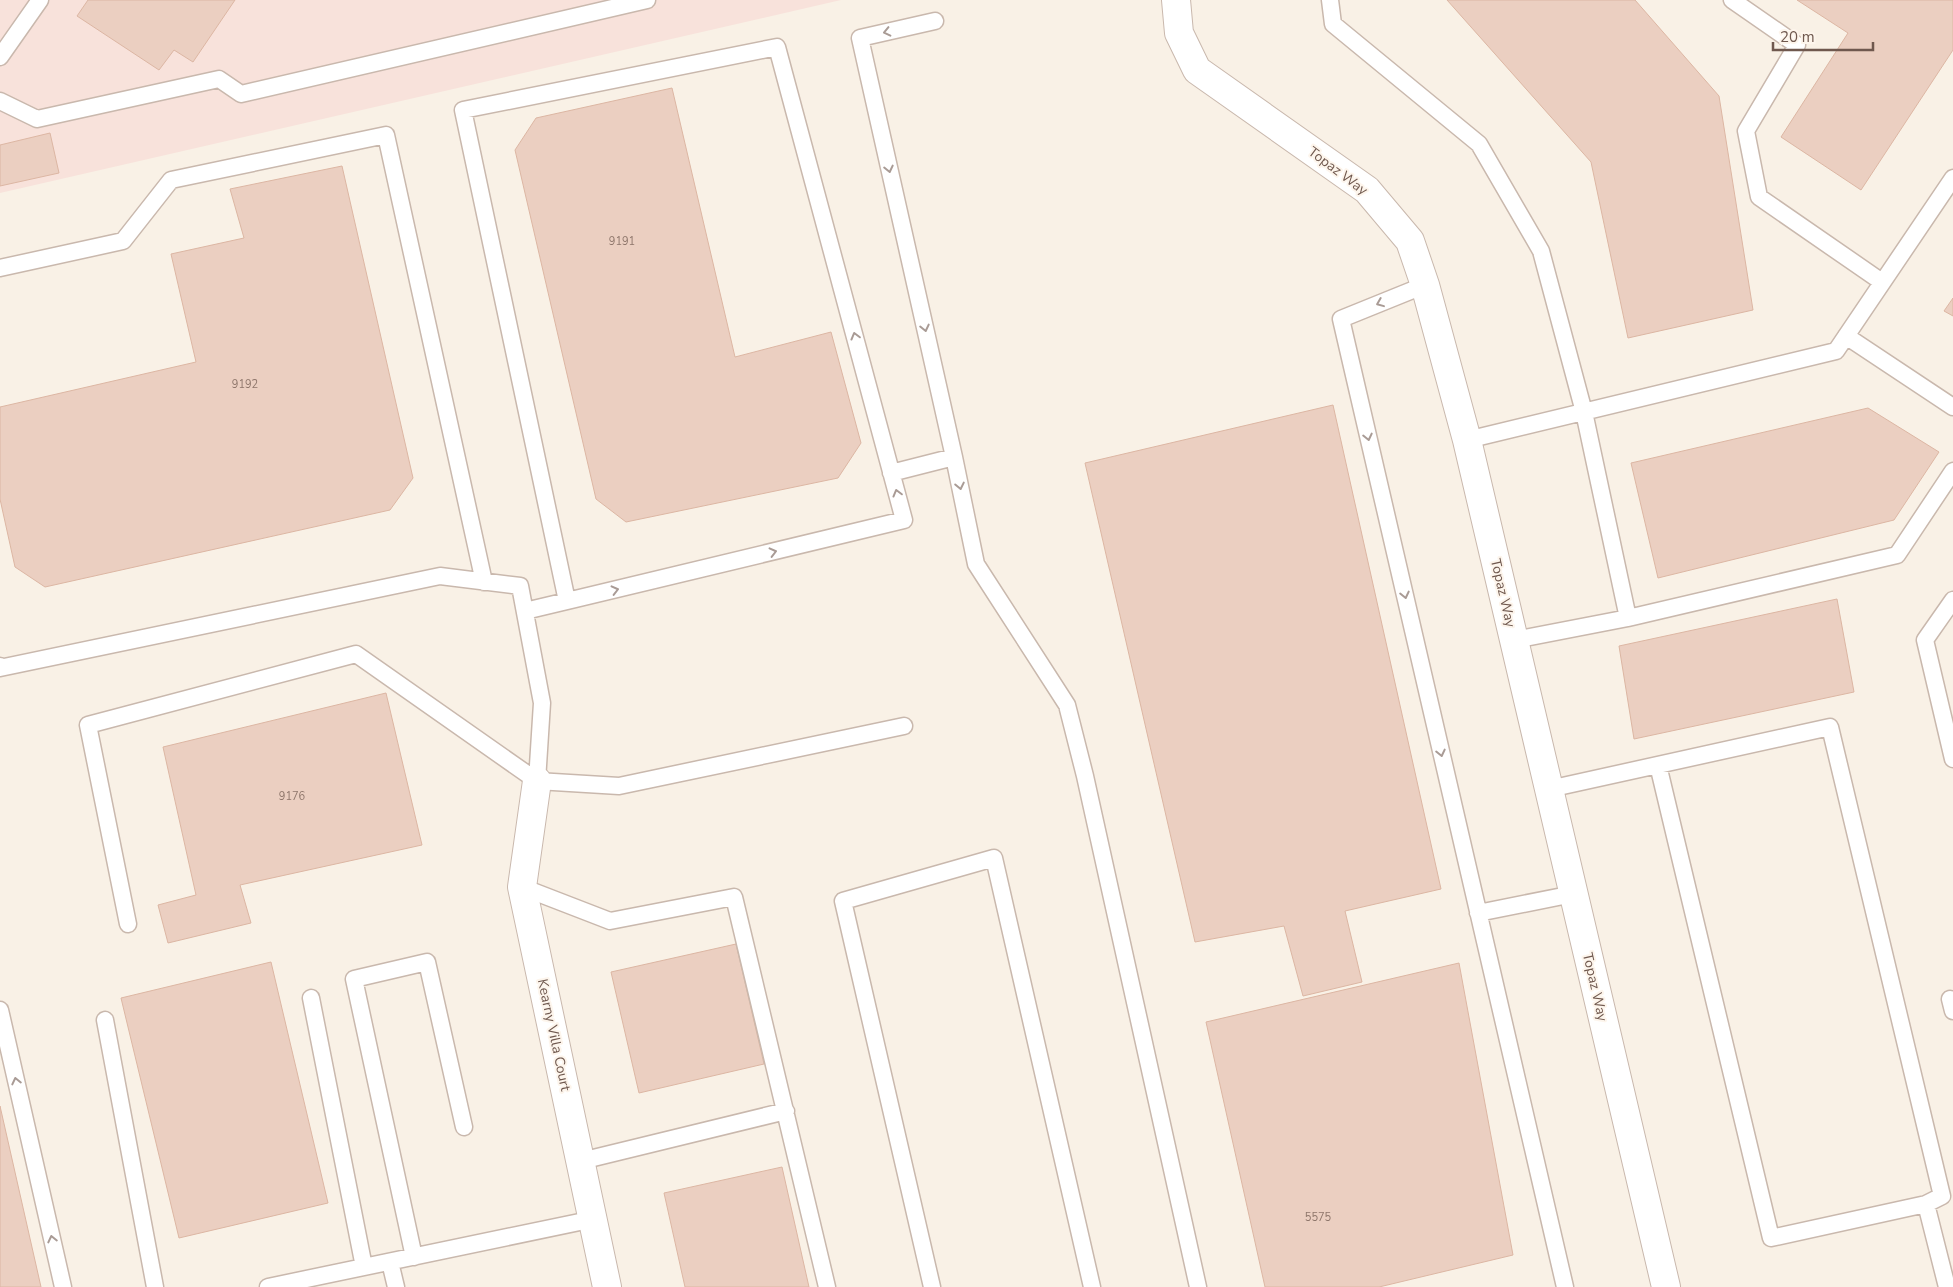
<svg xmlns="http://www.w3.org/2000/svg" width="1953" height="1287" font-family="'Nunito Sans',sans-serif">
<rect width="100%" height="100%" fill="#f9f1e6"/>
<path fill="#f8e2db" d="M0,0H841L0,193Z"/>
<path fill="#ebcfc1" stroke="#dcb6a3" d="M88,0H235L193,62L174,50L159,70L77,16Z
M1447,0H1635L1719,96L1753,310L1628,338L1591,162Z
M1797,0H1953V50L1861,190L1781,137L1848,33Z
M672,88L735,357L831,332L861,443L838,478L626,522L596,499L515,150L536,118Z
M50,133L59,173L0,186V145Z
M342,166L413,478L390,510L45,587L15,567L0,499V407L196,362L171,254L244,238L230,189Z
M1953,298V316L1944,311Z
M1333,405L1441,889L1345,911L1362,982L1303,996L1284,926L1195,942L1085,463Z
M1868,408L1939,452L1894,520L1658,578L1631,463Z
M1837,599L1854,692L1634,739L1619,646Z
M386,693L422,845L240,885L251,923L168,943L158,905L196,895L163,747Z
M736,944L764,1064L639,1093L611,972Z
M271,962L328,1203L179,1238L121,998Z
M1459,963L1513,1255L1379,1287H1265L1206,1022Z
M0,1106L41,1287H0Z
M782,1167L809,1287H685L664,1193Z"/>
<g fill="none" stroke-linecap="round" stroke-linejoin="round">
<g stroke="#c9b8ad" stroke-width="19">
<path id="service" d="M1330,0L1333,24L1479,144L1541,251L1584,412L1628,618L1897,555L1953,471
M1732,0L1797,45L1746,131L1759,197L1882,282
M935,21L860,38L954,457L976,564L1067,705L1085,776L1198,1287
M0,57L40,0
M0,101L37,119L219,79L241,94L647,0
M0,268L123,241L171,180L386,135L484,582
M1425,285L1341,319L1565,1287
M1846,336L1953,407
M1467,440L1836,351L1953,178
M891,473L954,457
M1953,600L1925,640L1953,759
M525,611L567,601L904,520L777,47L463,110L567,601
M1514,640L1628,618
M0,666V668L440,576L520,586L542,703L537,781
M1549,789L1830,727L1942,1196L1926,1204L1771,1238L1658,765
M522,887L610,921L734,897L827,1287
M1478,913L1573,894
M128,924L88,725L356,654L537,781L619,786L904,726
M311,998L364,1267
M1950,999L1953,1011
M0,1010L63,1287
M105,1020L155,1287
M581,1161L786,1111
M1926,1204L1947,1287
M414,1257L354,979L427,962L464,1127
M390,1262L396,1287
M268,1287L594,1219
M932,1287L843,901L994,858L1092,1287"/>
</g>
<g stroke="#c9b8ad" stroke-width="30">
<path id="minor" d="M537,781L522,887L607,1287"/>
</g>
<g stroke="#c9b8ad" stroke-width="30">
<path id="tertiary" d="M1176,0L1179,33L1197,70L1367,190L1410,241L1425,285L1467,440L1666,1287"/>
</g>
<use href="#service" stroke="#fff" stroke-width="16"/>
<use href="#minor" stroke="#fff" stroke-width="28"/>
<use href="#tertiary" stroke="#fff" stroke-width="28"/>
</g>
<defs><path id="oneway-chevron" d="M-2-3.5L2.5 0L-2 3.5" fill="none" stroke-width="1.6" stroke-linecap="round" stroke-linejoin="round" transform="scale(1.25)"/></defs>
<g stroke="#a99b95">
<use href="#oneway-chevron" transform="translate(887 32) rotate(167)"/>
<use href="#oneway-chevron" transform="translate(889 169) rotate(77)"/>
<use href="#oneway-chevron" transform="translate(1380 303) rotate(158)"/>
<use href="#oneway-chevron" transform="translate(925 328) rotate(77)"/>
<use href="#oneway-chevron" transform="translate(855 336) rotate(-105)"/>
<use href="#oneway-chevron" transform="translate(1368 437) rotate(77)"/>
<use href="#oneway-chevron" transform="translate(960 486) rotate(78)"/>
<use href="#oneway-chevron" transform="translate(897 493) rotate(-105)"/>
<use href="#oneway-chevron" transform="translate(773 552) rotate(-14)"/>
<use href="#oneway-chevron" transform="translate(615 590) rotate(-14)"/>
<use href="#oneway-chevron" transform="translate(1405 595) rotate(77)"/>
<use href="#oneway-chevron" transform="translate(1441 753) rotate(77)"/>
<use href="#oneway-chevron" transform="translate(16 1081) rotate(-103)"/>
<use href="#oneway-chevron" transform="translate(52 1239) rotate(-103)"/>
</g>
<g text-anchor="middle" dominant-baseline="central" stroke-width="4" stroke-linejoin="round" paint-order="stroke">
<g font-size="11" fill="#8e766b">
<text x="622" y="241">9191</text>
<text x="245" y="384">9192</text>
<text x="292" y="796">9176</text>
<text x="1318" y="1217">5575</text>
</g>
<g font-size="14" fill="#6f584e" stroke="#fdf5ec">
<text transform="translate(1338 171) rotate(37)">Topaz Way</text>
<text transform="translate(1503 593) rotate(77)">Topaz Way</text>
<text transform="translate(1595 987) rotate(77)">Topaz Way</text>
<text transform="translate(554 1035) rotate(78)">Kearny Villa Court</text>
</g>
</g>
<path d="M1773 42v8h100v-8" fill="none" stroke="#6f584e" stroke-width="2.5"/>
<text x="1780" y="42" font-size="15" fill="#6f584e" stroke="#fdf5ec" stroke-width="4" paint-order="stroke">20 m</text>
</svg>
